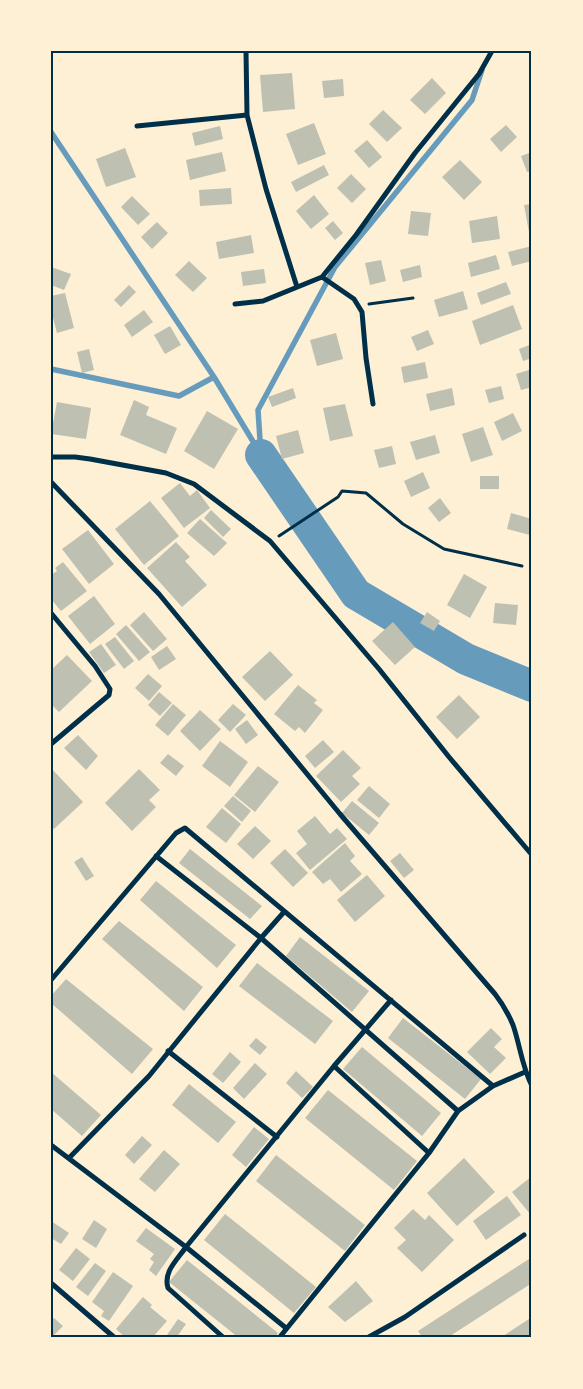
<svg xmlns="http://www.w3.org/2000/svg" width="583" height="1389" font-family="Raleway,sans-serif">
<rect width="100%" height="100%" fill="#fdf0d5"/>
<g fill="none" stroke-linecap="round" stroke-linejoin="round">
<path stroke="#669bbc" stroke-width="5.5" d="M51,132L214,377L260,453
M51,369L179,396L214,377
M261,455L258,410L335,267L472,100L482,70"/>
<path stroke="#669bbc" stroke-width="32" d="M261,455L356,594L466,659L532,686"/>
</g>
<path fill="#bec0b2" d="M292,73L295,109L263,112L260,75Z
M432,78L446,93L425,114L410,100Z
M343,79L344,96L324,98L322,81Z
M383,110L402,128L387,142L369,124Z
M314,123L326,154L298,165L286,134Z
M506,125L517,137L501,152L490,139Z
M220,126L223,139L195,146L192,133Z
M367,140L382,157L369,168L354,151Z
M125,148L136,177L106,187L96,159Z
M222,152L226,171L190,180L186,160Z
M532,152V171L527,172L521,156Z
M460,160L482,182L464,200L442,177Z
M324,165L329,175L296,192L291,182Z
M351,174L366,189L352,203L337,188Z
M231,188L232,204L200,206L199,190Z
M314,195L329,214L311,229L296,211Z
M132,196L150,214L138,225L121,207Z
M532,204V231L529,232L524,205Z
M411,211L431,213L428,236L408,234Z
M497,216L500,239L472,243L469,221Z
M333,221L343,233L335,240L325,228Z
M157,222L168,233L152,249L141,237Z
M251,235L254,253L219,259L216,242Z
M532,246V261L512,266L508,252Z
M496,255L500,269L471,277L468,263Z
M381,260L386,281L370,285L365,263Z
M189,261L207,278L193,292L175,275Z
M420,265L422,277L403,282L400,270Z
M51,267L71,274L64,290L51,285Z
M264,269L266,283L243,286L241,272Z
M506,282L511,294L481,305L477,293Z
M129,285L136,292L121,307L114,300Z
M463,291L468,309L439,317L434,300Z
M65,293L74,328L57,333L51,310V296Z
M513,305L522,329L480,345L472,321Z
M144,310L153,322L132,337L124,325Z
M170,326L181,345L165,354L154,335Z
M428,330L434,344L417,351L411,337Z
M336,333L343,359L317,366L310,340Z
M532,344V358L523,361L519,349Z
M89,349L94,370L82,373L77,352Z
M425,362L428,378L404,383L401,367Z
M532,369V387L521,390L516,374Z
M501,386L504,399L489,403L485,390Z
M293,388L296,398L272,407L268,397Z
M452,388L455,405L430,411L426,394Z
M134,400L149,407L146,415L177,428L166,454L120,435Z
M57,402L91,408L86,439L51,434Z
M345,404L353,436L330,441L323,408Z
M207,411L238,429L214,469L184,451Z
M513,413L522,431L502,441L494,422Z
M483,427L493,455L471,462L462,434Z
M298,430L304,453L282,459L276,436Z
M435,435L440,453L416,460L410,442Z
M392,446L396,464L379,468L374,450Z
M423,472L430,488L411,497L404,481Z
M480,476H499V489H480Z
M180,483L190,496L197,490L210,508L184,528L161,498Z
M440,498L451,513L439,522L428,508Z
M150,501L179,536L144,565L115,529Z
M211,510L231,529L223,537L204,518Z
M511,513L532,519L530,535L507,529Z
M200,519L227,543L214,556L187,533Z
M88,530L114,564L89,584L62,549Z
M176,542L190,557L185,561L207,585L182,607L147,568Z
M63,562L87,591L61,611L51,599V575L57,571L55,568Z
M464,574L487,587L470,618L447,605Z
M94,596L115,624L90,644L68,616Z
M495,603L518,605L516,625L493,623Z
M144,612L167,639L153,651L130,625Z
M427,612L440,621L434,631L420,623Z
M393,622L415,647L395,665L372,641Z
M126,625L150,652L139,661L116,634Z
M115,637L134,661L124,669L105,644Z
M101,644L116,665L104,673L89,652Z
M167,646L176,659L159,670L151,657Z
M270,651L293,675L265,701L242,677Z
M67,655L92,681L59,712L51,704V670Z
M148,674L162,686L149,701L135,688Z
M298,685L317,700L314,703L323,710L305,733L299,727L295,731L274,714Z
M159,692L172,703L160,716L148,705Z
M459,695L480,717L457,739L436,717Z
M173,704L186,715L168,736L155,725Z
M233,704L246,715L230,732L218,720Z
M200,710L221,729L200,751L180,731Z
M247,720L258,735L246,744L235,729Z
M78,735L98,756L86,770L64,748Z
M323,740L334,752L315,768L305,756Z
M220,741L248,762L230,787L202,766Z
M343,750L361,768L352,776L360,784L341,802L316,776Z
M168,754L184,766L176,776L160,763Z
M258,766L279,782L255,812L234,795Z
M51,768L83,802L54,829L51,825Z
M139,769L160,790L149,800L156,807L132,831L105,803Z
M369,786L390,804L379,818L357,800Z
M233,796L251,811L242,822L224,806Z
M352,801L379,823L369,835L342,813Z
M222,808L241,824L226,843L206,827Z
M315,816L330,834L337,828L347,839L310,870L296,853L307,844L297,831Z
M255,826L271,841L253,859L237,844Z
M345,843L355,856L350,861L362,874L341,892L330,879L323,884L312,872Z
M190,849L262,906L250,919L179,863Z
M285,849L308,873L293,887L270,863Z
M400,853L414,870L404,878L390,861Z
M82,857L94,876L86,881L74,862Z
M367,875L385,896L355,922L337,900Z
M156,881L236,945L217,968L140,900Z
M119,921L203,987L184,1011L102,939Z
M300,937L369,991L352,1012L286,956Z
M257,963L333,1021L315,1044L239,986Z
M66,979L153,1049L132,1074L51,1003V996Z
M403,1018L481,1079L465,1099L388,1038Z
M491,1028L502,1039L494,1047L506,1058L490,1074L467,1052Z
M256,1038L267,1047L260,1055L249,1046Z
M362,1047L441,1113L422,1136L343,1069Z
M230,1052L241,1062L223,1083L212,1074Z
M255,1063L267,1074L244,1099L233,1088Z
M296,1071L313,1087L302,1098L286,1083Z
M51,1072L101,1115L82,1136L51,1109Z
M189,1084L236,1122L218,1143L172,1105Z
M328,1090L417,1161L394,1190L305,1118Z
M254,1127L269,1139L246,1167L232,1155Z
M142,1136L152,1145L134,1164L125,1155Z
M164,1150L180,1164L155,1192L139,1179Z
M276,1155L365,1225L345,1251L256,1181Z
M464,1158L495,1192L457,1226L427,1193Z
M532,1176V1212L530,1214L512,1192Z
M507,1196L521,1215L486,1240L473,1221Z
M413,1209L425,1220L429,1215L454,1240L422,1272L397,1248L406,1240L394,1228Z
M225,1214L316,1287L294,1313L204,1240Z
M94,1220L107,1229L96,1248L82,1239Z
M51,1221L69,1233L61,1244L51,1238Z
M146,1228L175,1249L156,1276L149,1270L154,1262L150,1259L154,1254L136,1241Z
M76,1248L90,1259L73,1281L59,1270Z
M532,1257V1283L447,1338H423L418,1331Z
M187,1260L278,1333L274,1338H239L169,1282Z
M95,1263L106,1271L88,1296L76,1287Z
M113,1272L133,1286L109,1321L101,1316L104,1311L92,1302Z
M356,1281L373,1301L345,1322L328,1307Z
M143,1297L152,1305L150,1307L167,1321L152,1338H126L116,1329Z
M532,1317V1338H500Z
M54,1318L63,1326L51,1338V1321Z
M178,1319L186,1324L176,1338H165Z"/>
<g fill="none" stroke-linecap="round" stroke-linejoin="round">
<path stroke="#003049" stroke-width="3" d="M369,304L413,298
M279,536L338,497L342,491L366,493L403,524L444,549L522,566"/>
<path stroke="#003049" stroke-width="5" d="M246,51L247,115L266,189L297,287
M137,126L247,115
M322,277L354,299L362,312L366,358L373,404
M235,304L263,301L322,277L356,235L415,153L479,74L492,51
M51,457H75L90,459L166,473L194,484L270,541L379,669L449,757L532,855
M51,482L159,594L340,814L495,994C502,1003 508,1013 513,1025C520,1045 522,1067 532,1086
M51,613L95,666L110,689L109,695L51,744
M156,856L261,938L458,1111
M51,980L176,833L185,828L493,1086
M168,1051L277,1137
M334,1066L429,1153
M51,1145L186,1247C177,1260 163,1272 168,1288L224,1338
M69,1158L149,1076L261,938L284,912
M51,1283L115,1338
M286,1328L186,1247L334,1066L391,1000
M279,1338L429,1153L458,1111L493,1086L525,1072
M367,1338L405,1317L524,1235"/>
</g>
<rect width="583" height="1389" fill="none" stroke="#fdf0d5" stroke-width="105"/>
<rect x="52" y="52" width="478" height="1284" fill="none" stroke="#003049" stroke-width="2"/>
</svg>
